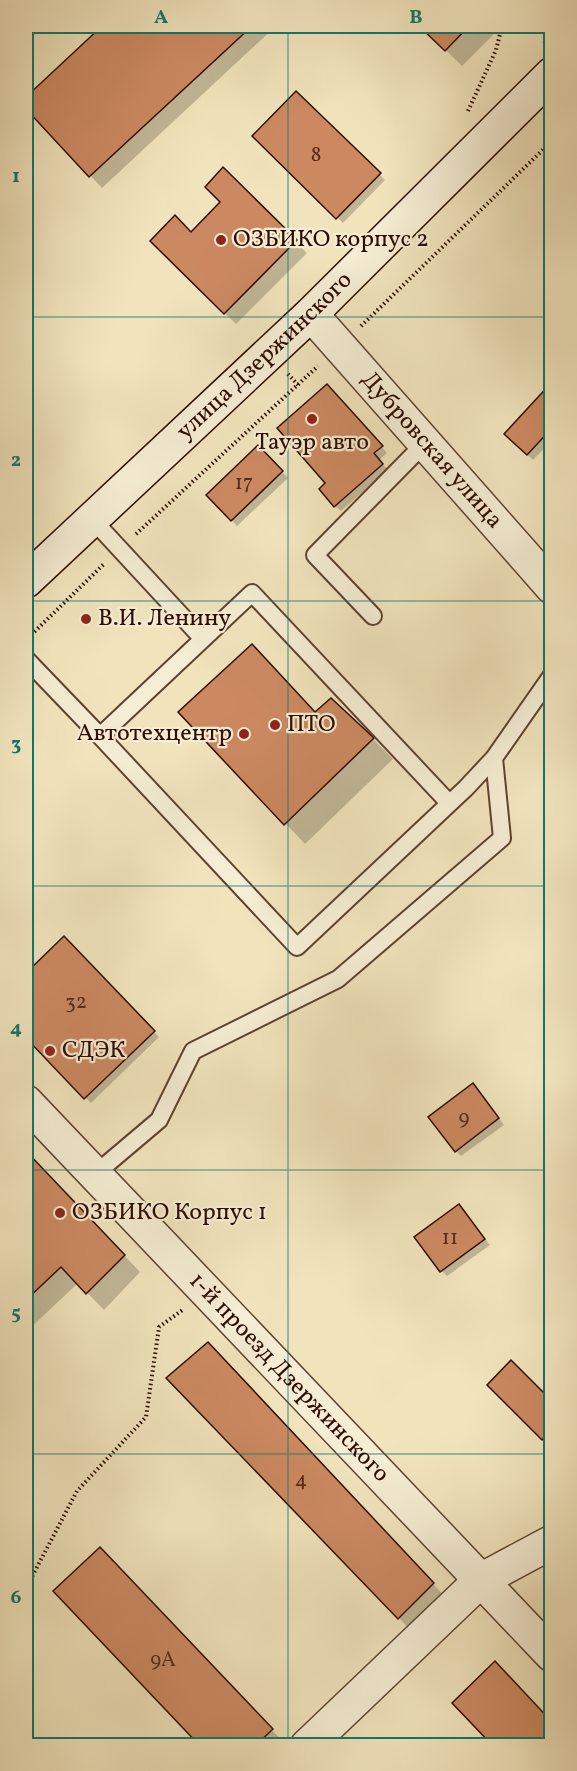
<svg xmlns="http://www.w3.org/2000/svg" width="577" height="1771" font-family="Vollkorn,serif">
<rect width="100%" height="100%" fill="#f1e4bd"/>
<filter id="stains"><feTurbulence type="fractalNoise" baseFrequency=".00333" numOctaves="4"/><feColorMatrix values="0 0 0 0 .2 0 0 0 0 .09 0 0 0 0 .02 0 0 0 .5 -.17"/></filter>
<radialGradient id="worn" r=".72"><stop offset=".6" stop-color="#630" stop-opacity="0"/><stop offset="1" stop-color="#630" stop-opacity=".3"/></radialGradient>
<path fill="#0003" d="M104,26H276L102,188L26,107V99Z
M421,26H502L462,66Z
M296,93L385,180L343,223L254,136Z
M223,170L307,253L236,324L152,241L191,234L222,202Z
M552,385V440L533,460L506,434Z
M333,391L387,453L379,460L388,470L341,511L335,506L328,483Z
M258,447L288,478L237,526L208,495Z
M180,712L316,714L373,739L393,759L305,844Z
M64,938L159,1037L91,1103L26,1036V975Z
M478,1091L504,1125L461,1156L456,1151Z
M26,1152L140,1272L104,1310L78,1283L26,1332Z
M459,1206L490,1245L447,1276L442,1271Z
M224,1360L449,1601L415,1635L399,1618Z
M489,1385L552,1403V1442L549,1445Z
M116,1565L287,1746H202Z"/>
<path fill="#cc8961" stroke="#2d0c02" stroke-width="1.5" d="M102,26H252L89,177L26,109V97Z
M419,26H469L445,51Z
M296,91L381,173L336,219L252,136Z
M223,167L297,240L224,314L150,241L175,215L191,232L220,202L205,187Z
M552,382V428L527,455L504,434Z
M327,384L383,446L374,453L383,464L334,507L319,489L325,483L277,428Z
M258,445L283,471L231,521L206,495Z
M252,644L315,712L331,698L374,738L284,825L178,712Z
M64,936L155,1031L84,1099L26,1038V973Z
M473,1083L499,1118L455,1152L428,1117Z
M26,1151L125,1255L86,1294L61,1267L26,1300Z
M459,1204L485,1239L440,1272L414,1237Z
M208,1342L434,1583L398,1619L166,1378Z
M511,1360L552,1401V1430L542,1440L487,1385Z
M100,1547L273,1729L255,1746H200L53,1591Z
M495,1661L552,1722V1746H493L452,1703Z"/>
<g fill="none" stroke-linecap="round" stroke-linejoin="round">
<g stroke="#5e4231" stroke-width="20">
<path id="service" d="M92,519L203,639
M373,616L315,555L425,443
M26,659L100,736
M449,803L252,593L100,736L297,947L466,788L494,758
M94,1175L159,1120L193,1051L338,979L502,838L494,758L552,675"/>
</g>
<g stroke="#5e4231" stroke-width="36">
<g id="minor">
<path id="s1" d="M311,314L552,587"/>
<path id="s2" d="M26,1102L552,1655"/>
<path d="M307,1746L481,1580L552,1542"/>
</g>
</g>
<g stroke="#2d0c02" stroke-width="36">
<g id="secondary">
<path id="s3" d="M26,581L311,314L552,74"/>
</g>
</g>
<path stroke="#2d0c02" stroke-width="4" stroke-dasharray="1.5 3" stroke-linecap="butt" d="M544,44L552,36
M468,111L496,50L502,26
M361,326L552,141
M288,374L298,385
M136,534L318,366
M28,638L104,564
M26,1588L77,1491L146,1417L159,1327L184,1309"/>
<use href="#service" stroke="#f6edd4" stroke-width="16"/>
<use href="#minor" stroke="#f6edd4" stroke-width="33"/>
<use href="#secondary" stroke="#f6edd4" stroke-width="33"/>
</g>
<path fill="none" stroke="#0f766e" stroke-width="1.5" stroke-opacity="0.55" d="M288,26V1746M26,317H552M26,601H552M26,886H552M26,1170H552M26,1454H552"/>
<g fill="#8f2418" stroke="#f6edd4" stroke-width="2">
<circle cx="221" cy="240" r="6"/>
<circle cx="312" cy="419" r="6"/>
<circle cx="86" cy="619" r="6"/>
<circle cx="275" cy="725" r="6"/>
<circle cx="244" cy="734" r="6"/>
<circle cx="50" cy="1051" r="6"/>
<circle cx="60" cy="1213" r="6"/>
</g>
<g text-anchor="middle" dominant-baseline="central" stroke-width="4.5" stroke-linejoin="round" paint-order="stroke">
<g font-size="21" fill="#552b1a">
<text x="316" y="155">8</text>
<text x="244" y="483">17</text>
<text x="76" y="1002">32</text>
<text x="464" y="1118">9</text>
<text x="450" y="1238">11</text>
<text x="301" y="1480">4</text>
<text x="163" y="1660">9А</text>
</g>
<g font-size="24" fill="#2d0c02" stroke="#f6edd4" text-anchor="start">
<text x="233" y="240">ОЗБИКО корпус 2</text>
<text x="312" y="443" text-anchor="middle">Тауэр авто</text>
<text x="98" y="619">В.И. Ленину</text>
<text x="287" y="725">ПТО</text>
<text x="232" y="734" text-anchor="end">Автотехцентр</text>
<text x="62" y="1051">СДЭК</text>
<text x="72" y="1213">ОЗБИКО Корпус 1</text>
</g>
<g font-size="24" fill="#2d0c02" stroke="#f6edd4">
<text stroke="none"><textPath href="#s3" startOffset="328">улица Дзержинского</textPath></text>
<text stroke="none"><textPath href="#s1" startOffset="182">Дубровская улица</textPath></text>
<text stroke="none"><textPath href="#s2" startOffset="381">1-й проезд Дзержинского</textPath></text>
</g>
</g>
<rect width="577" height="1771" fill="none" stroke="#f1e4bd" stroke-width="66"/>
<rect x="33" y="33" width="511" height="1705" fill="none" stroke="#0f766e" stroke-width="2"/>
<g font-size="20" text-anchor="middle" font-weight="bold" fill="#0f766e">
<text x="161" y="23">A</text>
<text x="416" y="23">B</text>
<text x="16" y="182">1</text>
<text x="16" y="466">2</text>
<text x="16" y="750">3</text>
<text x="16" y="1034">4</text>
<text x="16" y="1319">5</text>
<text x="16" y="1603">6</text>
</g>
<rect width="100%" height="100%" filter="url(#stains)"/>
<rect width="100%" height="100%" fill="url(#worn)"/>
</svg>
